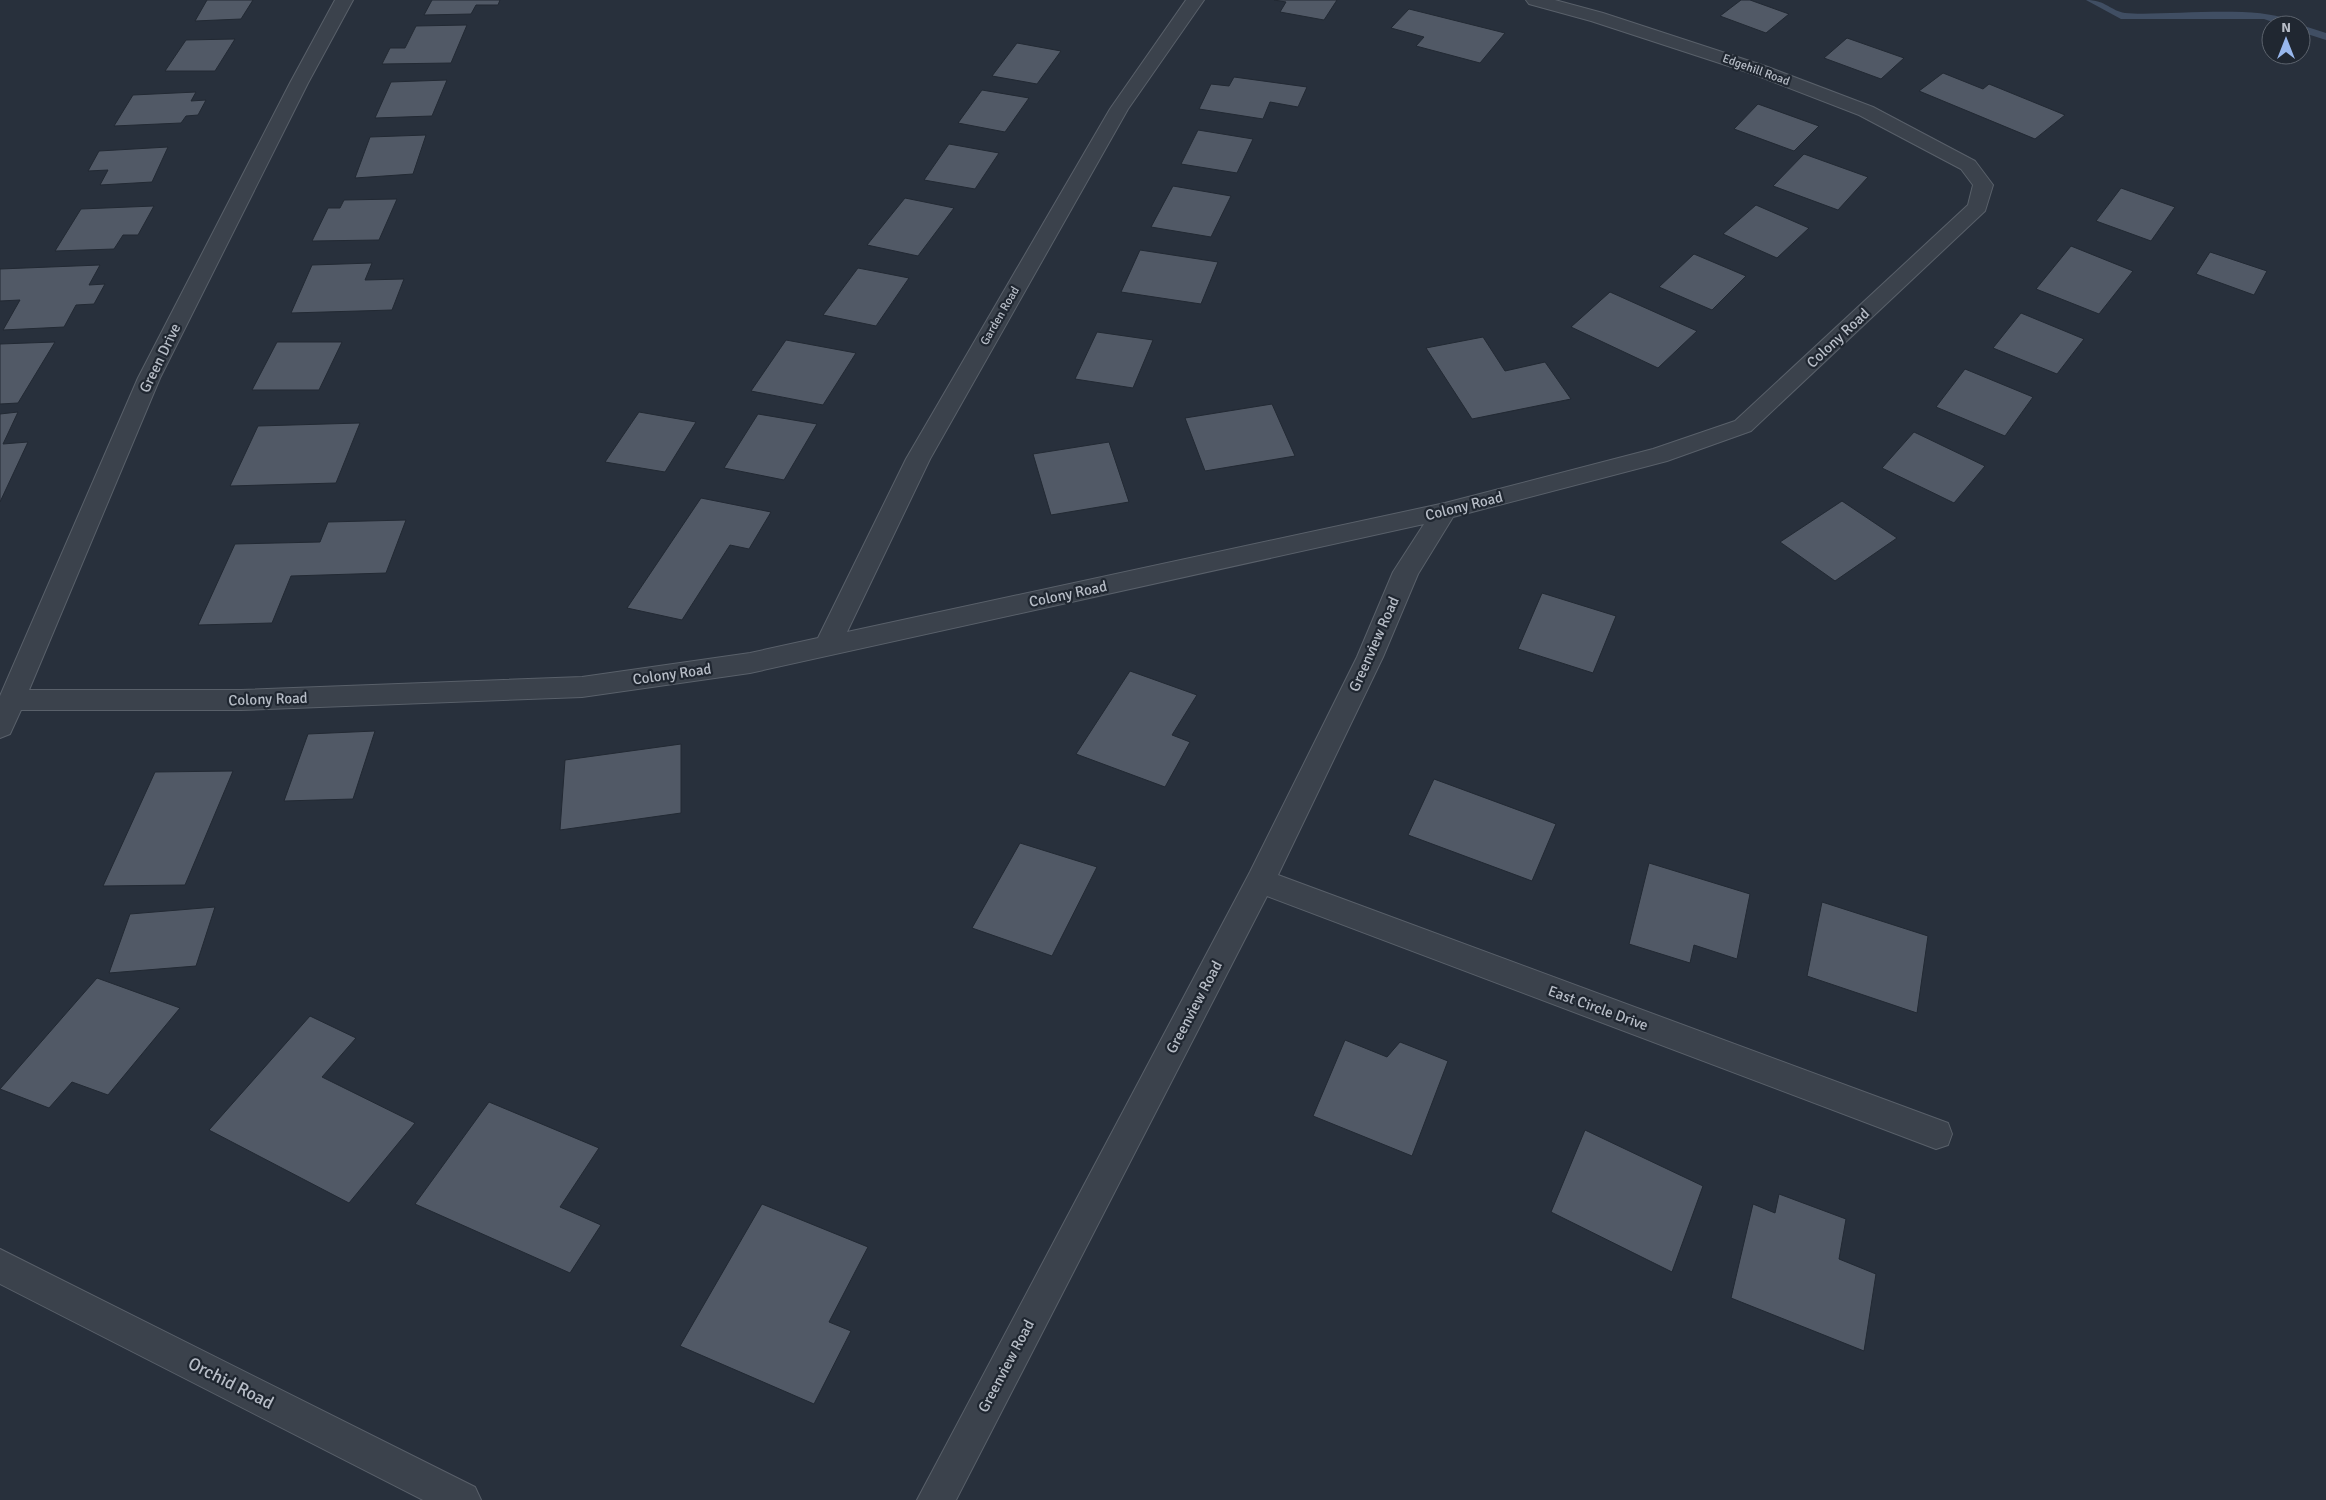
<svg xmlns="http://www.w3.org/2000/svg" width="2326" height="1500" font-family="Signika,sans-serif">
<rect width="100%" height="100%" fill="#28303c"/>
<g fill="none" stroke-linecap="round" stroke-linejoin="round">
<path fill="#404e63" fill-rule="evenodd" d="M2086,0C2106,0 2111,11 2125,13C2162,17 2273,2 2296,25H2281L2264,19H2121Z
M2300,25H2301L2326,33V40L2301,32Z"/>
</g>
<path fill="#515966" stroke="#222933" d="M207,0H253L241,19L195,21Z
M432,0H500L498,5H476L471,14L424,15Z
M1274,0H1337L1324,20L1280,12L1286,2Z
M1741,0H1750L1789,14L1766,33L1720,16Z
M1409,9L1505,33L1480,63L1416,46L1424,37L1391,28Z
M467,25L451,63L382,64L390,48H405L416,26Z
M1847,38L1904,58L1881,79L1824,58Z
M235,39L215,71H165L186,40Z
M1017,43L1061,51L1037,84L992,76Z
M1943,73L1983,89L1989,84L2065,115L2035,139L1919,91Z
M1234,77L1307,87L1298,107L1270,102L1263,119L1199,109L1211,84L1229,86Z
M447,80L432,116L375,118L391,82Z
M982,90L1029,98L1005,132L958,123Z
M196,92L191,101L206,100L198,115L186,116L181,123L114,126L133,95Z
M1758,104L1819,126L1794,151L1734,129Z
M1198,130L1253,139L1237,173L1181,164Z
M426,135L413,174L355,178L370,137Z
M949,144L999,153L975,189L924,180Z
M168,147L152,182L100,185L108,170L88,171L99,151Z
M1804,154L1868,177L1838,210L1773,186Z
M1173,186L1231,196L1211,237L1151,227Z
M2121,188L2175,207L2151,241L2096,221Z
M905,198L954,208L918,256L867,245Z
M397,199L379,240L312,241L328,208H340L344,200Z
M1756,205L1809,228L1777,258L1723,234Z
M154,206L138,235H123L114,249L55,251L81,209Z
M2071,246L2133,271L2099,314L2036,289Z
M1140,250L1218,262L1201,304L1121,292Z
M2210,252L2267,271L2254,295L2196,274Z
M1694,254L1746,276L1712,310L1659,287Z
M372,263L365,280L404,279L392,310L291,313L312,265Z
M100,265L89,285L105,284L94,304L76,305L64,327L3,330L20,300L0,301V269Z
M858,268L909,278L876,326L823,315Z
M1610,292L1697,331L1658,368L1571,327Z
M2021,313L2084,339L2057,374L1993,348Z
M1097,332L1153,340L1133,388L1075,379Z
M1483,337L1505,371L1545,362L1571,399L1472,419L1426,348Z
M786,340L856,353L823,405L751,391Z
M55,342L18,403L0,404V344Z
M277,342H342L319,390H252Z
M1965,369L2033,397L2005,436L1936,407Z
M1272,404L1295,456L1205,471L1185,418Z
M18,412L3,444L28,442L0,502V414Z
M639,412L696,422L665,472L605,462Z
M758,414L817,424L784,480L724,468Z
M360,423L336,483L230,486L258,426Z
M1914,432L1985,466L1954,503L1882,468Z
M1109,442L1129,502L1051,515L1033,454Z
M701,498L771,512L749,549L730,545L682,620L627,608Z
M1842,501L1897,538L1835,581L1780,542Z
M406,520L386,573L291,576L272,623L198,625L235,544L320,542L328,522Z
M1542,593L1616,616L1593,673L1518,649Z
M1130,671L1197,695L1172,735L1190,742L1165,787L1076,754Z
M375,731L353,799L284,801L308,734Z
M681,744V813L560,830L565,760Z
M233,771L185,885L103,886L155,772Z
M1434,779L1556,824L1532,881L1408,835Z
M1020,843L1097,867L1052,956L972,928Z
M1649,863L1750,894L1737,959L1694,945L1690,963L1629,944Z
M1822,902L1928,936L1917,1013L1807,976Z
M215,907L196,966L109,973L130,914Z
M97,978L180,1008L108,1095L72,1082L49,1108L0,1089Z
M310,1016L356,1038L322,1077L415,1123L349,1203L209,1130Z
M1345,1040L1387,1057L1400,1042L1448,1061L1412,1156L1313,1116Z
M489,1102L599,1148L560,1207L601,1225L570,1273L415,1204Z
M1585,1130L1703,1186L1672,1272L1551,1212Z
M1779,1194L1846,1219L1839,1259L1876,1274L1864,1351L1731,1298L1753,1204L1775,1213Z
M762,1204L868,1247L829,1322L851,1331L814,1404L680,1346Z"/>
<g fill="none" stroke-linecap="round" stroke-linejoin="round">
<g stroke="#59606a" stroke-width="2">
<path id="minor" d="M335,0H353L308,83L160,378L29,690H241L582,677L750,653L818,638L906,459L1110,109L1186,0H1204L1128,109L930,459L847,632L1445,503L1653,449L1735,421L1968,205L1973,185L1961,169L1859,115L1753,74L1591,21L1529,4L1526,0H1555L1603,13L1765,66L1873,107L1975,161L1993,185L1985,211L1751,431L1667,461L1453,517L1418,574L1383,657L1278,875L1948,1123L1952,1134L1948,1145L1936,1149L1267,896L956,1500H917L1250,872L1357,657L1393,572L1424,524L750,673L582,697L241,710H21L10,734L0,738V696L138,378L290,83Z
M0,1249L475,1487L481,1500H423L0,1284Z"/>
</g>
<use href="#minor" fill="#3b424c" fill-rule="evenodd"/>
</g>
<g text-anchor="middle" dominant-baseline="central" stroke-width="4.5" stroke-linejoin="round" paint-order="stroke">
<g font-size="12" fill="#b7bdc7" stroke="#202731">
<text transform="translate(1756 70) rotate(20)">Edgehill Road</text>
<text transform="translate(1000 316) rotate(-60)">Garden Road</text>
</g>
<g font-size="15" fill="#b7bdc7" stroke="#202731">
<text transform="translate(1838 338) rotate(-43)">Colony Road</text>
<text transform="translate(160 358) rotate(-64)">Green Drive</text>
<text transform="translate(1464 506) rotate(-14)">Colony Road</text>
<text transform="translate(1068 594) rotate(-12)">Colony Road</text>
<text transform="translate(1374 644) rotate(-66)">Greenview Road</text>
<text transform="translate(672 674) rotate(-8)">Colony Road</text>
<text transform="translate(268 699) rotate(-2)">Colony Road</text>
<text transform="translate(1194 1007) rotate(-62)">Greenview Road</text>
<text transform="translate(1598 1008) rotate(20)">East Circle Drive</text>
<text transform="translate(1006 1366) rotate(-62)">Greenview Road</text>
</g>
<g font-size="18" fill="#b7bdc7" stroke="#202731">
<text transform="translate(231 1383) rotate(27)">Orchid Road</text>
</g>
</g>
<g transform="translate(2286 40)"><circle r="24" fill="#202731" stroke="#5c636d"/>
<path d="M0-4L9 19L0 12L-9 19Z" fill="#98b7ec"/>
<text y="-8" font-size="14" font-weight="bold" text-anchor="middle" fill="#b7bdc7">N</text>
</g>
</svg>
